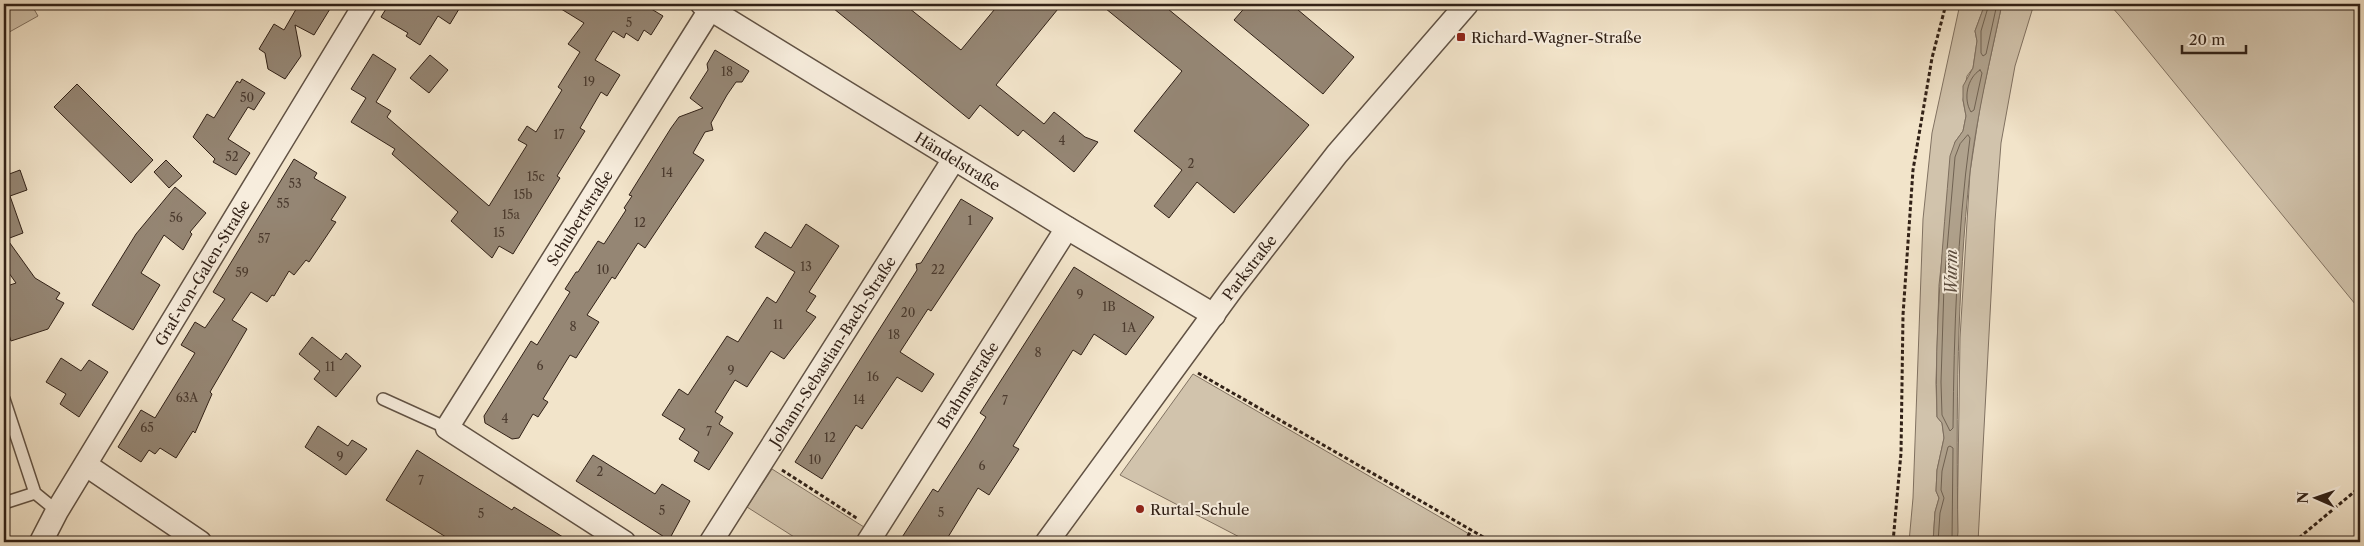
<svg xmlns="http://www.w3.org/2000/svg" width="2364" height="546" font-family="'Libre Caslon Text',serif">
<rect width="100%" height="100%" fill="#f2e4ca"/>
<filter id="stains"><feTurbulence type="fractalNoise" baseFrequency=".004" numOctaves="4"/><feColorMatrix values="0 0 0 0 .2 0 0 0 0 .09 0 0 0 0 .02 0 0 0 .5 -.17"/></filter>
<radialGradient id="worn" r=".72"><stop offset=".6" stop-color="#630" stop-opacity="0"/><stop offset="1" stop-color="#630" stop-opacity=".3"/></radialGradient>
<path fill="#d1c3ac" stroke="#817262" d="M4,4H31L38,16L4,35Z
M1960,4H1985L1975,31L1977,41L1973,68L1967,76L1963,100L1966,116L1963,131L1955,142L1939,285L1936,382L1937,417L1942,423L1944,438L1937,470L1936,491L1939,498L1935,512L1933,542H1909L1913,498L1923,219L1932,133Z
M2002,4H2034L2015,66L2001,143L1995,221L1978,542H1957L1960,338L1970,172L1981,101Z
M2109,4H2360V310L2119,15Z
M1193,374L1483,542H1249L1120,475Z
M772,469L864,527L855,542H802L747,507Z"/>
<path fill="#b0a28d" stroke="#7d6e5e" d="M1985,4H2002C1990,60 1977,115 1970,172C1957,290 1956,413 1958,532L1957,542H1933L1935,512L1939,498L1936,491L1937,470L1944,438L1942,423L1937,417C1934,330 1943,243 1950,156L1955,142L1963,131L1966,116L1963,100V86L1973,68L1977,41L1975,31Z"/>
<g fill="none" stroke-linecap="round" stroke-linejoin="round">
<path stroke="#706252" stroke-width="1" d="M1989,4L1981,31V53L1983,56L1986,54L1997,4
M1980,70L1982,73L1974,110L1971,112C1963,99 1967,78 1980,70Z
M1968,135L1970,138C1957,234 1954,331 1953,428L1950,431L1942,415L1941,382L1944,285L1955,157L1960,144Z
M1938,542L1940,513L1944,498L1941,490L1942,471L1948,447L1950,446L1953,448L1952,542"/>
</g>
<path fill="#958674" stroke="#312117" d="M299,4H333L314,35L295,25L301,56L285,79L268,69L265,53L259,49L274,24L284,30Z
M389,4H462L450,24L438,16L420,45L406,36L408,33L381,17Z
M553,4H643L663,16L651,35L644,30L638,41L626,33L624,38L613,31L595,60L620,75L607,96L601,92L580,128L585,131L557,176L560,178L513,254L499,246L492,258L451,221L458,212L392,154L395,149L351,122L366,98L351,89L373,54L396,69L376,102L391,111L387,117L489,206L527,145L518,140L527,126L536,132L562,90L558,87L580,52L568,44L584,23Z
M828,4H904L961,50L999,4H1062L996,85L1044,124L1054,112L1085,137L1098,142L1074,172L1023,130L1018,136L980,105L969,119Z
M1100,4H1162L1309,125L1234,213L1197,182L1169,218L1154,206L1182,170L1134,131L1182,71Z
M1248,4H1291L1354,57L1323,94L1234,20Z
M715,50L749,71L742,82H736L727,95L711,123L713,130L705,132L693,153L704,160L645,248L638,243L615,279L612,277L587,315L599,322L576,358L570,355L543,399L548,402L538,417L533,414L519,438L512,439L485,423L484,416L531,341L537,345L570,292L565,289L576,272H578L598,241L604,244L626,210L624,208L632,196L629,195L671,128L679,117L703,108L690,98L708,70L707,64Z
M430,55L448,70L429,93L410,78Z
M242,79L265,93L254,110L248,107L228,139L250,153L236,175L213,162L215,159L193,137L207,114L214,118L237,81L240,83Z
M77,84L153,160L131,183L54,107Z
M294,159L317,173L314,178L346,197L331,220L336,222L309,262L306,260L294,275L289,271L274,296L272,295L267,302L251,292L232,320L247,329L210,392L212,394L195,433L193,431L176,458L160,448L155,454L149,450L141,462L118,447L141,410L155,418L195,353L181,345L195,322L205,328L225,299L213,292Z
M166,160L182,176L169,188L154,172Z
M20,170L27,190L10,196L23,233L7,239L35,278L60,293L56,299L64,303L48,329L11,341L4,319V287L16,283L4,266V176Z
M175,187L206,213L190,232L192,234L183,250L164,235L141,273L160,285L133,330L92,305L136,234Z
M961,199L993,218L931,311L928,309L900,352L934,374L922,392L897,377L862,429L856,425L822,479L795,462L917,270L916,264L921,263Z
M806,224L839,246L809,292L816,296L806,311L816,317L784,359L771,351L747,387L735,380L715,412L723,417L719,424L733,433L709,470L694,461L699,452L679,439L685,429L662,415L679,389L688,395L727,336L738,342L767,297L776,303L795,272L755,247L765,232L791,248Z
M1074,267L1154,317L1126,355L1094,334L1081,355L1073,350L1013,446L1019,449L989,495L978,488L945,542H899L933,489L938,492L971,441L986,417L980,413Z
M312,337L341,360L346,353L361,366L336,397L314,379L320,371L299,354Z
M61,358L81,371L89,360L108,372L79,417L60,404L66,394L46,382Z
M318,426L348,446L352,440L367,449L346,475L305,447Z
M417,450L512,510L514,507L571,542H454L386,500Z
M593,455L655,494L662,484L690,501L669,540L576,481Z"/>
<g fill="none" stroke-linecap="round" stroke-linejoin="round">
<g stroke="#615244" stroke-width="14">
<path id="lane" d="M4,399L35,493L57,511
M383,399L447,428
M4,503L35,493"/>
</g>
<g stroke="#615244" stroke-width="25">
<g id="street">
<path id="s1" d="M702,4L1067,228L1214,315"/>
<path d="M86,465L200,542"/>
<path id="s2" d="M41,542L57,511L365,4"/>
<path id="s3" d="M624,542L447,428L711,8"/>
<path id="s4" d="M711,542L954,159"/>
<path id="s5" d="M868,542L1067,228"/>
<path id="s6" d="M1047,542L1232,289L1337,154L1467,4"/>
</g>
</g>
<path stroke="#312117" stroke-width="3" stroke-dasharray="4 2.5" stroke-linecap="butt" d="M1198,373L1492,542
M782,470L858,519
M1465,542L1471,530
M1893,542L1901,453L1903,315L1913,170L1932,58L1946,4
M2294,542L2360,487"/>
<use href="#lane" stroke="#f7eddd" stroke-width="11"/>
<use href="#street" stroke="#f7eddd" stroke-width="22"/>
</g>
<g fill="#8f2418" stroke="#f7eddd" stroke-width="2">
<rect x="1456" y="32" width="10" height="10" rx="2.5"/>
<circle cx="1140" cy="509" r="5"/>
</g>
<g text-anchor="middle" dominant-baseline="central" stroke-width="4" stroke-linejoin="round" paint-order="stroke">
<g font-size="12" fill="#4a3a2e">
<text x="629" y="22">5</text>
<text x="727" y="71">18</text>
<text x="589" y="81">19</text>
<text x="247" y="97">50</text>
<text x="559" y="134">17</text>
<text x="1062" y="140">4</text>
<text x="232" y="156">52</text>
<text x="1191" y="163">2</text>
<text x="667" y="172">14</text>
<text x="536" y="176">15c</text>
<text x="295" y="183">53</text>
<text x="523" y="194">15b</text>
<text x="283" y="203">55</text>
<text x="511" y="214">15a</text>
<text x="176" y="217">56</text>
<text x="970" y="220">1</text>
<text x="640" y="222">12</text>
<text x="499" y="232">15</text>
<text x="264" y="238">57</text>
<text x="806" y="266">13</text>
<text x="603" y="269">10</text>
<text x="938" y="269">22</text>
<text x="242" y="272">59</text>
<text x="1080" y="294">9</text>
<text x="1109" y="306">1B</text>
<text x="908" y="312">20</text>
<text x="778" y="324">11</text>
<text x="573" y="326">8</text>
<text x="1129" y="327">1A</text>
<text x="894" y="334">18</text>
<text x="1038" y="352">8</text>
<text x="540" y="365">6</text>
<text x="330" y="366">11</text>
<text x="731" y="370">9</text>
<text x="873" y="376">16</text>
<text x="187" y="397">63A</text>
<text x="859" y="399">14</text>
<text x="1005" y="400">7</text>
<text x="505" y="418">4</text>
<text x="147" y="427">65</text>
<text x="709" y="431">7</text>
<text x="830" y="437">12</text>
<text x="340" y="456">9</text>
<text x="815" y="459">10</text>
<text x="982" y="465">6</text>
<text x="600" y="471">2</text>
<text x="421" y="480">7</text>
<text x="662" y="510">5</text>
<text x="941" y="512">5</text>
<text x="481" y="513">5</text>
</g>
<g font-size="15" fill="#312117" stroke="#f7eddd" text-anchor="start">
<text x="1471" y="37">Richard-Wagner-Straße</text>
<text x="1150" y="509">Rurtal-Schule</text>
</g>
<g font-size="15" fill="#312117" stroke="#f7eddd">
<text stroke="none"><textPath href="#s1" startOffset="300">Händelstraße</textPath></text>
<text stroke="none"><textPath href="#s3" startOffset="459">Schubertstraße</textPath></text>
<text stroke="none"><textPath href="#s6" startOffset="341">Parkstraße</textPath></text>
<text stroke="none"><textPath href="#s2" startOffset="314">Graf-von-Galen-Straße</textPath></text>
<text stroke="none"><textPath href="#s4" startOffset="226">Johann-Sebastian-Bach-Straße</textPath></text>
<text stroke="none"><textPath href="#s5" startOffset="186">Brahmsstraße</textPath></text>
</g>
<g font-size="16" font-style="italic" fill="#5d4e40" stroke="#f7eddd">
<text transform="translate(1951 272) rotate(-90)">Wurm</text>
</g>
</g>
<rect width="2364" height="546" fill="none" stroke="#f2e4ca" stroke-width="20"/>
<rect x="5" y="5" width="2354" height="536" fill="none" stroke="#312117" stroke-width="2.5"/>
<rect x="10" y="10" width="2344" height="526" fill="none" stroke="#312117"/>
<g transform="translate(2316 498) rotate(272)" stroke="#f7eddd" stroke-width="4" paint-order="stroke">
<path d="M0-4L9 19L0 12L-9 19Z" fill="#312117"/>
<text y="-8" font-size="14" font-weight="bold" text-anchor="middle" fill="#312117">N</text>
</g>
<path d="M2182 45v8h64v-8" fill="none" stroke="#312117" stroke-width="2.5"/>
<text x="2189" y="45" font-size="15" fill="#312117" stroke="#f7eddd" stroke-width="4" paint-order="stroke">20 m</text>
<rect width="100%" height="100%" filter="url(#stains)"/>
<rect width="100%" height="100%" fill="url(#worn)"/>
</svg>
